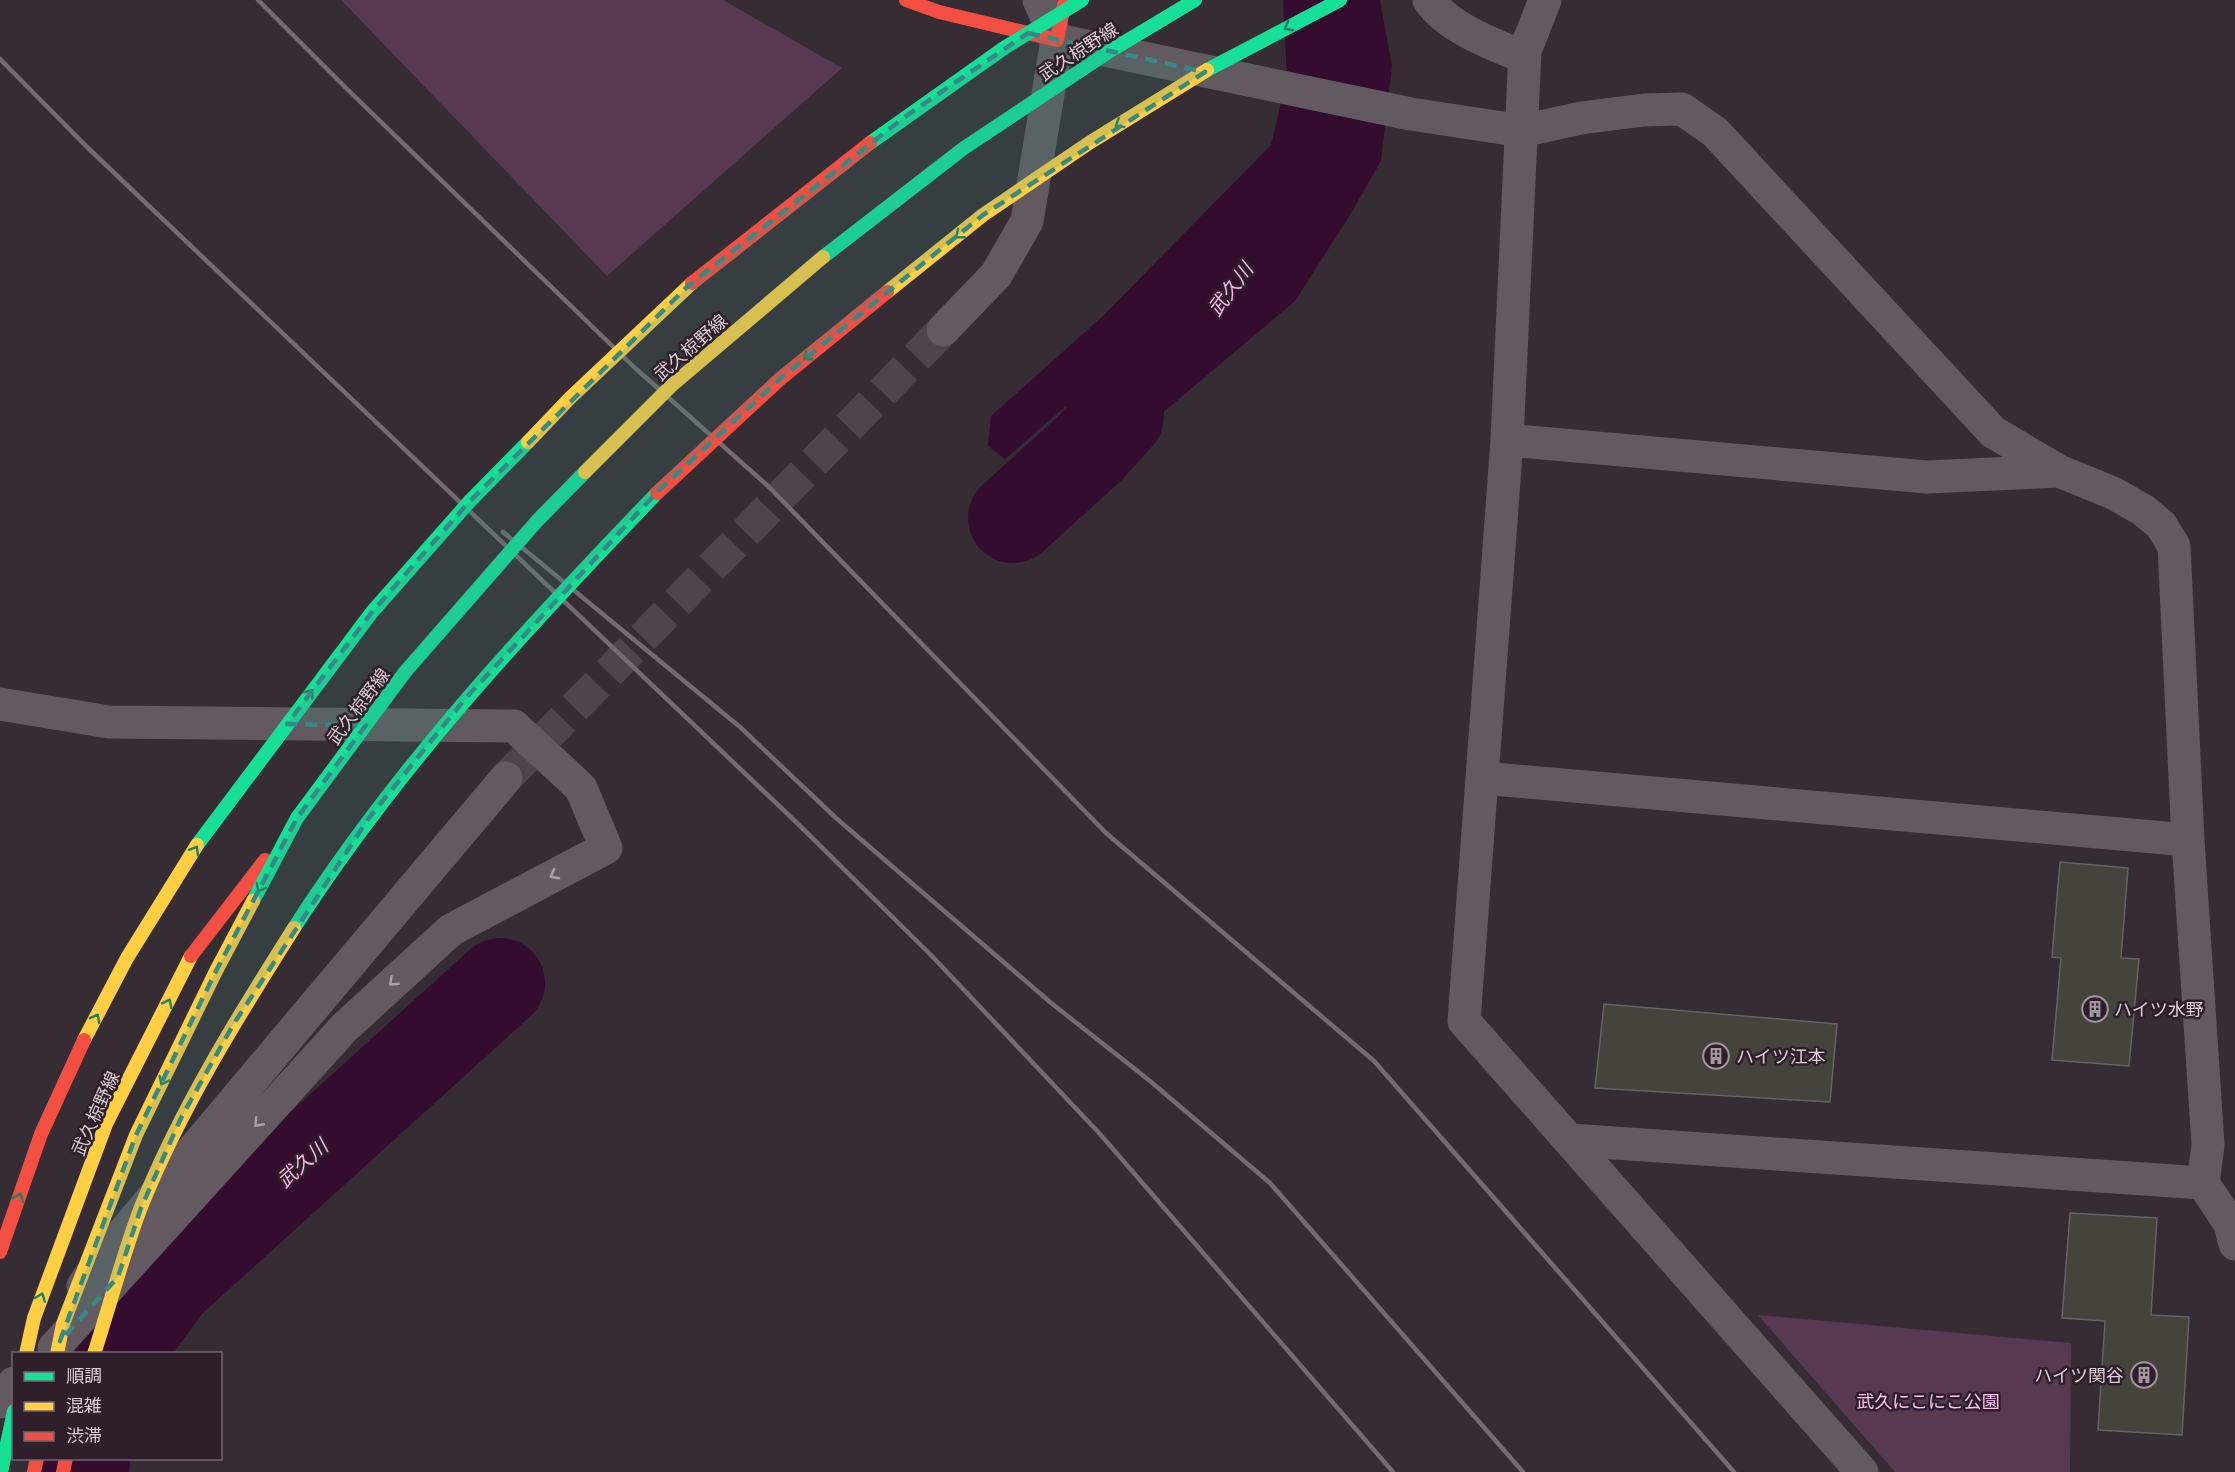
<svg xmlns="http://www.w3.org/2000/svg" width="2235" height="1472" font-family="Manrope,'Noto Sans JP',sans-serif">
<rect width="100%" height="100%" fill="#362c33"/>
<path fill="#573951" d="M341,0H723L842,68L607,276Z
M1758,1315L2071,1343L2070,1472H1895Z"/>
<path fill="#340d2e" d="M1283,0H1380L1392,66L1381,161L1350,215L1295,301L1116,452L1071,488L1030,503L1033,482L1066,445L1087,415L1066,406L1005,459L988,446L991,416L1102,317L1271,145L1287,77Z"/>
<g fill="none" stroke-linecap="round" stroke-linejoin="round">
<path stroke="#340d2e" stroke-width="90" d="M1013,518L1089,449L1119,416
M117,1354L169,1283L500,983
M84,1472L85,1458"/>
</g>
<path fill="#44433c" stroke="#656261" stroke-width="1.5" d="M2060,862L2128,868L2121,958L2139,959L2129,1066L2052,1060L2061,958L2052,957Z
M1604,1004L1837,1024L1830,1102L1595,1088Z
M2070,1213L2157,1218L2151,1315L2189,1317L2182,1435L2098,1430L2105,1321L2062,1318Z"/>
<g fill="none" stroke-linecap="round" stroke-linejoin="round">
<path stroke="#4f444c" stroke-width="33" stroke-dasharray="33 16" stroke-linecap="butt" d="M506,778L943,330"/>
<path stroke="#625a60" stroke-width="33" d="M1429,0C1448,28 1494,45 1524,57
M1545,0L1525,51L1507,440L1464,1021L1862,1472
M1057,40L1411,114L1522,131L1581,118L1644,110L1682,109L1715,132L1993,432L2059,471L2113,493L2143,510L2161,525L2174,546L2188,840L2208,1145L2203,1183L2230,1224L2235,1244
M943,330L996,275L1027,221L1057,40L1039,0
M1507,440L1927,477L2059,471
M0,704L109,722L514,726L581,788L606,848L451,930L344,1028L54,1348
M1482,778L2188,840
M1570,1140L2203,1183
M83,1286L103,1257L506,778
M0,1402L14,1383"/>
<path stroke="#16e098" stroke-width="14" d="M1,1472L14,1411"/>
<path stroke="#ffcf43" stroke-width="14" d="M26,1354L34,1318L106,1124L191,956"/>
<path stroke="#f24e42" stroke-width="14" d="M906,0L939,12L1057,40L1065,0
M191,956L265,860
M34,1472L37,1458
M63,1472L66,1458"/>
<path stroke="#726b70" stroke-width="4.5" d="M258,0L348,90L634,367L769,487L1106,833L1374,1061L1734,1472
M0,59L87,147L796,822L931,955L1100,1134L1393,1472
M503,532L740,727L836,818L1050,1002L1150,1081L1270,1183L1523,1472"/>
<path stroke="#16e098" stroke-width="14" d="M1207,70L1340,0
M870,143L1004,48L1082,0
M823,257L964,148L1110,51L1195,0
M197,845L372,612L469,502L528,442
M253,901L297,818L405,672L537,521L585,472
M294,928C398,766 524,631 657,493"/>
<path stroke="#ffcf43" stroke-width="14" d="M887,292L983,215L1089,143L1207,70
M528,442L570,398L692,283
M585,472L671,386L823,257
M84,1040L127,958L197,845
M57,1354L63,1324L136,1135L216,971L253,901
M94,1354C110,1305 123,1254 141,1207C181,1108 237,1018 294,928"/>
<path stroke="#f24e42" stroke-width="14" d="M692,283L870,143
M657,493L780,379L887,292
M0,1252L41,1134L84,1040"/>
</g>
<defs><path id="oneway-chevron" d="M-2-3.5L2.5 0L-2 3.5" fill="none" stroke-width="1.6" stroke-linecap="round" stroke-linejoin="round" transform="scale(1.5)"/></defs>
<g stroke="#228062">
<use href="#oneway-chevron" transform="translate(1288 27) rotate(152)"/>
<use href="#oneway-chevron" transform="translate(1119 124) rotate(148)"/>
<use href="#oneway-chevron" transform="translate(959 235) rotate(141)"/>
<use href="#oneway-chevron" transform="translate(807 357) rotate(141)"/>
<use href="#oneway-chevron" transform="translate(310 693) rotate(-53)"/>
<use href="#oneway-chevron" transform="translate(195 850) rotate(-58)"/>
<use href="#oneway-chevron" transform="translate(260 888) rotate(118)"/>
<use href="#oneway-chevron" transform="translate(168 1003) rotate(-63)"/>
<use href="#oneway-chevron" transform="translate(96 1018) rotate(-62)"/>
<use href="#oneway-chevron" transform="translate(163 1081) rotate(116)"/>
<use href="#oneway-chevron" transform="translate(19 1197) rotate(-71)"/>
<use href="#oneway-chevron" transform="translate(41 1297) rotate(-69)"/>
</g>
<g stroke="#aaa0a7">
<use href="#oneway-chevron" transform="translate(554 875) rotate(152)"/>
<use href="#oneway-chevron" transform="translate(393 982) rotate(137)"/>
<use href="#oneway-chevron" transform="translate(258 1123) rotate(132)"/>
</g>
<path fill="#388883" fill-opacity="0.2" stroke="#388883" stroke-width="4.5" stroke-dasharray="12 8" stroke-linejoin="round" d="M1028,33L1205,72L983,215L780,379L659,490L465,699L369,818L233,1025L181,1118L141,1208L118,1277L60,1341L136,1135L216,971L297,818L366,725L287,724L372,612L469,502L689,285L906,116Z"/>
<defs>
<g id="building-ring" transform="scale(1.35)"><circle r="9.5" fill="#2f1f2b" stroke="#a1969e" stroke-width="1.5"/><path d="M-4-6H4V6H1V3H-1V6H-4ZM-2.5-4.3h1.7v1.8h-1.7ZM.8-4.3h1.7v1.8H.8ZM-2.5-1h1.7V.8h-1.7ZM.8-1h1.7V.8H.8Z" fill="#a1969e"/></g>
</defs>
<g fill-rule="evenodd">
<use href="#building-ring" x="2095" y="1009"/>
<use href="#building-ring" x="1716" y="1056"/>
<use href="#building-ring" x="2144" y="1375"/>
</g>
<g text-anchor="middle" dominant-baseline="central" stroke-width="5" stroke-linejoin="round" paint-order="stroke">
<g font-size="18" fill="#dacfd7" stroke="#2f1f2b">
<text transform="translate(1078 51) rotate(-33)">武久椋野線</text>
<text transform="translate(690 347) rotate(-41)">武久椋野線</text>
<text transform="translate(358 706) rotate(-53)">武久椋野線</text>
<text transform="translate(95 1113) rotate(-66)">武久椋野線</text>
</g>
<g font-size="18" fill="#dacfd7" stroke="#2f1f2b" text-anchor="start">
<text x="2114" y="1009">ハイツ水野</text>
<text x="1736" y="1056">ハイツ江本</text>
<text x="2124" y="1375" text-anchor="end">ハイツ関谷</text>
</g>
<g font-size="18" fill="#fec2f1" stroke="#2f1f2b">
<text x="1928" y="1401">武久にこにこ公園</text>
</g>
<g font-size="20" font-style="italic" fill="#fdb3ee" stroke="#2f1f2b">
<text transform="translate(1230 289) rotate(-53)">武久川</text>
<text transform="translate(302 1163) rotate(-42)">武久川</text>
</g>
</g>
<rect x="12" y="1352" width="210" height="108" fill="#2f1f2b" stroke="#736570" stroke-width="1.5"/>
<rect x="24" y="1372" width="30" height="9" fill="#16e098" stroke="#736570" stroke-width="1.5"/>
<text x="66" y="1382" font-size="18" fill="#dacfd7">順調</text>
<rect x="24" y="1402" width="30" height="9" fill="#ffcf43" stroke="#736570" stroke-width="1.5"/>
<text x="66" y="1412" font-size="18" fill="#dacfd7">混雑</text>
<rect x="24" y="1432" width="30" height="9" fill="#f24e42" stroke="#736570" stroke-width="1.5"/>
<text x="66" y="1442" font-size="18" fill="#dacfd7">渋滞</text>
</svg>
